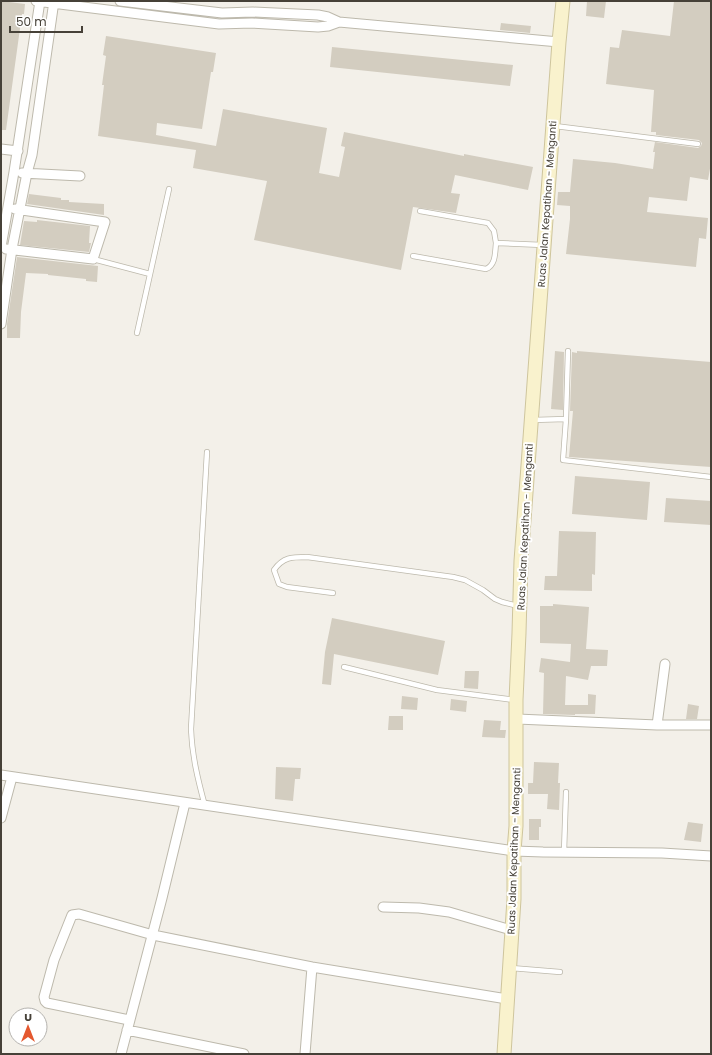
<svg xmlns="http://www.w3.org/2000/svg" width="712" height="1055" font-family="Poppins,sans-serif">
<rect width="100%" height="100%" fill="#f3f0e9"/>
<path fill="#d3cdc0" d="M1,1L25,4L24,14H22L6,130H1Z
M587,1H606L604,18L586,16Z
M674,1H711V163L708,180L690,177L687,201L649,197L647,212L708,218L706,239L699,238L696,267L566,254L570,219V206L557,205L558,192H570L573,159L615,163L653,169L655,152H653L655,142L698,148L701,146L702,143L699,140L656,135V132H651L654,90L606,84L610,47L619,48L622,30L670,36Z
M501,23L531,26L530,33L500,30Z
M106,36L216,53L213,72H211L202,129L157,123L156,135L216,146L223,109L327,128L319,173L339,177L345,147L341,146L344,132L464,156V154L533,167L528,190L455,175L451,193L460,194L456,213L413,207L401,270L254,240L267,181L193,168L196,150L98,136L104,85H102L106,56L103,55Z
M332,47L513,65L510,86L330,67Z
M29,194L61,198V200H69V202L104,204V215L27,204Z
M37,220L90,226L89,243H91L89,252L20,245L24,221L37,222Z
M17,257L98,266L97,282L86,281V279L48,275V274L26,273L21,312L20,338H7V324Z
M555,351L564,352L563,410L551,409Z
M577,351L711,362V467L569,457L573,411H570L572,352L577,353Z
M575,476L650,482L647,520L572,514Z
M666,498L711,501V525L664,522Z
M559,531L596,532L595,575L592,574V591L544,590L545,576H557Z
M553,604L589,607L586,649L608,650L607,666H591L588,680L566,676L565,705H588V694L596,695L595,714H575V715L543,714L544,673L539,672L541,658L570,662L571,644L540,643V606H553Z
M332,618L445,641L438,675L334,654L331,685L322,684L325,652Z
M465,671H479L478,689L464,688Z
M402,696L418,698L417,710L401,709Z
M451,699L467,701L466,712L450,710Z
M688,704L699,706L697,719H686Z
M389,716H403V730H388Z
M484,720L501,721L500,730H506L505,738L482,737Z
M534,762L559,763L558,783H560L559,810L547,809L548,794H528V783H533Z
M276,767L301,768L300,779H295L293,801L275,799Z
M529,819H541V827H539V840H529Z
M688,822L703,824L701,842L684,840Z"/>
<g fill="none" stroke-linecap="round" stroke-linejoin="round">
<g stroke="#bdb9ac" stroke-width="6">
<path id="lane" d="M555,126L698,144
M420,211L488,223L494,231L496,243L543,245
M413,256L486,269C496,265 495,252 496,243
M93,259L150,274
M137,333L169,189
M566,419L563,460L711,477
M533,420L566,419L568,351
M333,593L287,587L279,584L274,570C283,557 292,557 307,557L453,577L465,580L483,590L495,599L502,602L518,606
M344,667L437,690L515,700
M205,806C198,780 192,756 191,729L207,452
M564,852L566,792
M511,968L560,972"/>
</g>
<g stroke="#bdb9ac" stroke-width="11">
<path id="street" d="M36,1L219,24L252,23L318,27L328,26L339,22
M120,1L222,13L253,12L318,15L328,17L339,22L559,42
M1,149L18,151
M22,173L80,176
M1,247L14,172L40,1
M6,249L93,259L105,222L15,209
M1,324L12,249L27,173L32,155L54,1
M517,719L657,725H711
M657,725L665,664
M1,775L514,851L543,852L662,853L711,856
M1,818L12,777
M383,907L419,908L449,912L511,930
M129,1020L47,1003L45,1001L44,997L54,960L72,915L79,914L153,935L312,967L507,999
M127,1030L244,1054
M121,1054L162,898L185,803
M305,1054L312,967"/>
</g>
<g stroke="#cec59d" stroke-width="15">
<path id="secondary" d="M504,1054L514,899V851L516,826V700L519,633L521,561L559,42L563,1"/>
</g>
<use href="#lane" stroke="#fff" stroke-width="4.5"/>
<use href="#street" stroke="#fff" stroke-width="9"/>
<use href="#secondary" stroke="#f9f2cd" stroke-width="13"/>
</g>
<g text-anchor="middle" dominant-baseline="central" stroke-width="4" stroke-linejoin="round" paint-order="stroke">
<g font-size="10" fill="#464138" stroke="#fff">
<text transform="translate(547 204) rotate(-86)">Ruas Jalan Kepatihan - Menganti</text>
<text transform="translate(525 527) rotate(-87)">Ruas Jalan Kepatihan - Menganti</text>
<text transform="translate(514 851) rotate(-88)">Ruas Jalan Kepatihan - Menganti</text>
</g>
</g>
<rect width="712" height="1055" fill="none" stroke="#464138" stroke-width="4"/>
<g transform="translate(28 1027)"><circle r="19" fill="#ffffff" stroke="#b5b3af"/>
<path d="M0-3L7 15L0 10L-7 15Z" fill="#e4582f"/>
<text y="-6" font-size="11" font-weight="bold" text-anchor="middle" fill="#464138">U</text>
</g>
<path d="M10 26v6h72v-6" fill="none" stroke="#464138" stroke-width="2"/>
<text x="16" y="26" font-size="12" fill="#464138" stroke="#ffffff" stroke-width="3" paint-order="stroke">50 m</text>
</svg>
